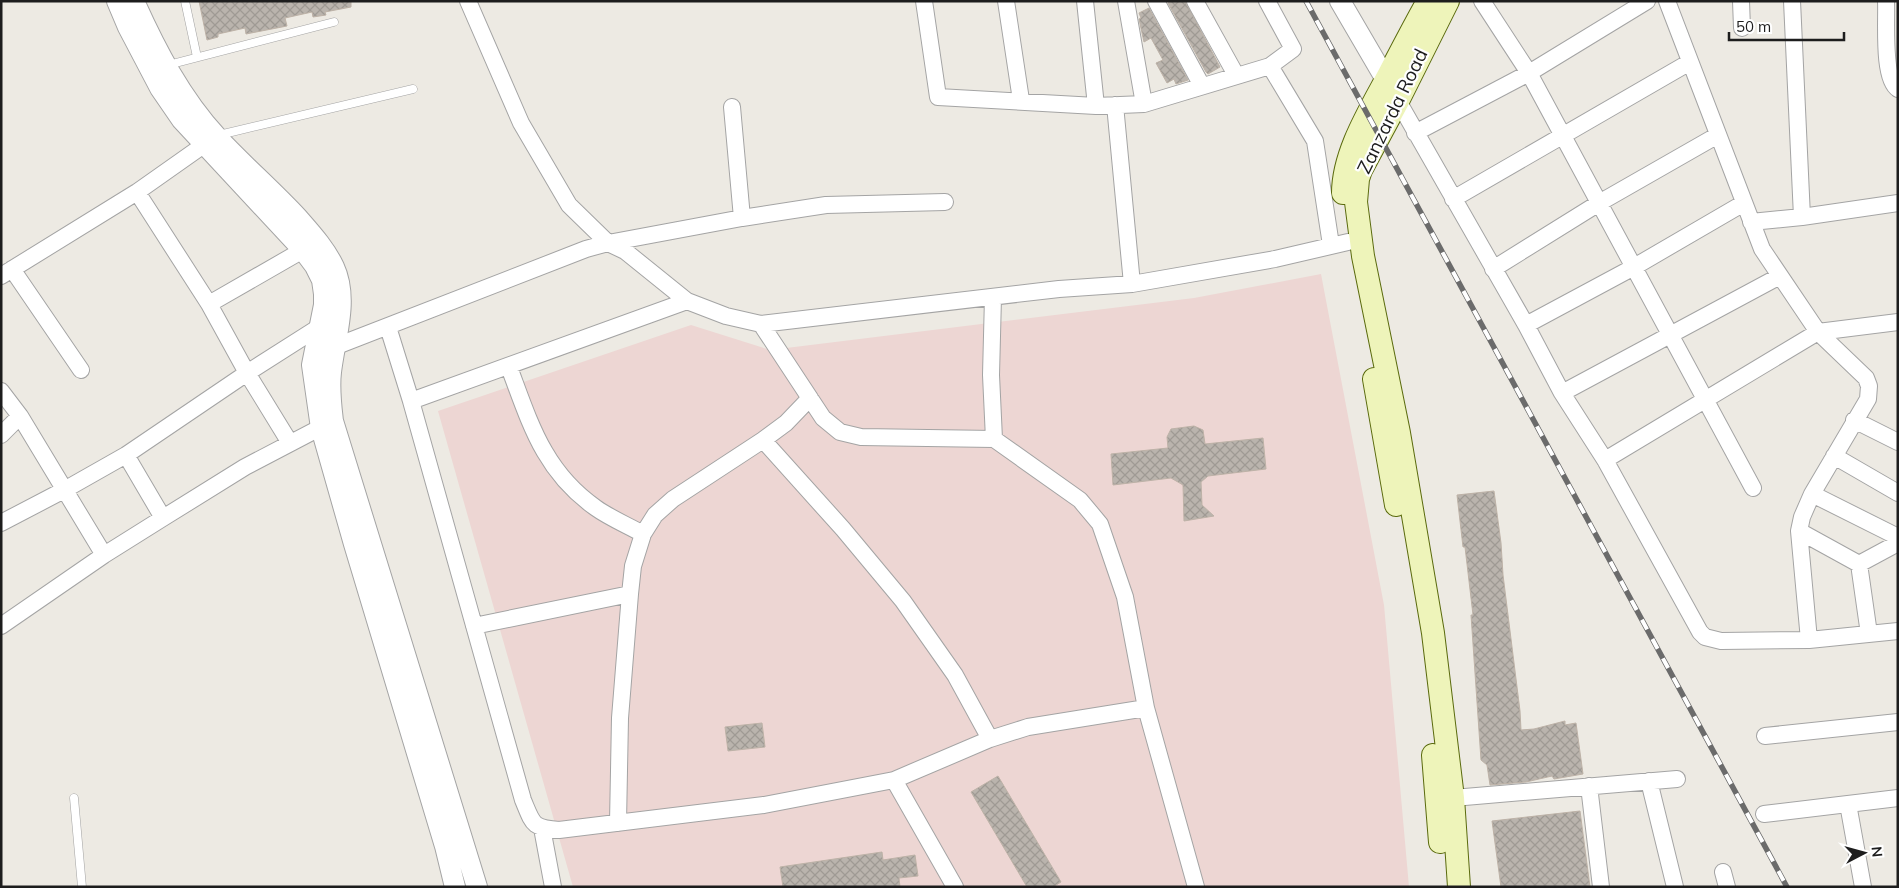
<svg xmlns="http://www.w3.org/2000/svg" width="1899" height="888" font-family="Mulish,sans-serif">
<defs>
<pattern id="building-cross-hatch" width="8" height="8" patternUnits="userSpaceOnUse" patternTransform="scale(1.25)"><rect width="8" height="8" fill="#bab4ad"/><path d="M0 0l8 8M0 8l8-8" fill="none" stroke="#9f9a94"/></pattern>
</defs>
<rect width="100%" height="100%" fill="#edeae3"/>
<path fill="#edd6d3" d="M1321,274L1384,605L1409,887H573L438,411L691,325L770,350L1194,298Z"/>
<path fill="url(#building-cross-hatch)" stroke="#bdb2a7" d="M199,1H351V7L325,12L326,15L313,17L312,12L285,18L287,26L246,34L245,28L218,34V37L207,40Z
M1172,1H1185L1220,67L1208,74L1206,72L1168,3Z
M1149,8L1188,80L1176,84L1174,79L1167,83L1156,63L1163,60L1151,38L1144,42L1139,19L1141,18L1139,13Z
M1194,426L1203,430L1205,444L1263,438L1266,469L1208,476L1201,482L1202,505L1214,516L1184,521L1183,485L1171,478L1113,485L1111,454L1168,448L1167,437L1171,429Z
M1494,491L1501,543L1503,575L1520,711L1521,730L1534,729L1565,721V725L1576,723L1583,774L1554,779L1552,776L1526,782L1490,785L1487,765L1481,760L1471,615H1473L1465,547H1463L1457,495Z
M762,723L765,747L728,751L725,727Z
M998,776L1061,882L1053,887H1027L971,792Z
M1580,811L1590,887H1501L1492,821Z
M882,852L883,860L915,855L918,876L899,878L900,887H783L780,867Z"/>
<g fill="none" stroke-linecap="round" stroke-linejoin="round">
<g stroke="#a4a4a4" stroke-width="9">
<path id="service" d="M185,1L197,57
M168,65L334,22
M219,135L413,89
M74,798L82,887"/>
</g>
<g stroke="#a4a4a4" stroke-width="18">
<path id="minor" d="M468,1L521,123L569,205L608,243L742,218L826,205L945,202
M924,1L938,97L1096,106L1144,104L1270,66L1293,49L1267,1
M1006,1L1021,100
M1085,1L1096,106
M1126,1L1144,104
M1156,1L1202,86
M1195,1L1236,75
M1482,1L1529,73L1753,488
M1667,1L1762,249L1818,332L1866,378L1869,386L1868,399L1812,494L1802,517L1799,531L1809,640
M1741,1L1742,28
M1792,1L1802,217
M1886,1C1887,20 1882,79 1898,89
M1270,66L1315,141L1331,245
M1398,101L1526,325L1562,393L1605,460L1700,632L1705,637L1721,641L1809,640L1898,631
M1115,105L1132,284
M732,107L742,218
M1415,133L1529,73L1647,1
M137,192L209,304L247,373L290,443
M1453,199L1690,62
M1751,222L1802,217L1898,203
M12,269L81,370
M1493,269L1599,203L1718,135
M1,276L137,192L215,137
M993,297L991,375L994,439L1080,500L1100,524L1125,597L1146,708L1196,887
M209,304L303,250L312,242
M761,324L823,418L840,432L861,437L994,439
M1526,325L1634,267L1744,203
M388,327L411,401L523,800C533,824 532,828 559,830L764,805L894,780L990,739L1028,727L1146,708
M334,347L586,249L608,243L625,251L687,301L726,316L761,324L1059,289L1132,284L1275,259L1348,242
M509,367C530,423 544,472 596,508C610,518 627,525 643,534
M1,391L20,416L104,555
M1562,393L1780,276
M411,401L687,301
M1854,420L1898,442
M1,435L20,416
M763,440L843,529L903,601L955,675L990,739
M126,455L163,518
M1834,456L1898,493
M1605,460L1818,332L1898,322
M1812,494L1898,537
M1,523L66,489L126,455L247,373L327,322
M1799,531L1859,564L1869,634
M1859,564L1898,543
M1,626L104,555L163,518L245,467L331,422
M474,626L630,594
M1765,736L1898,722
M894,780L955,887
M1649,781L1675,887
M1589,786L1601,887
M1453,798L1677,779
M1848,804L1863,887
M1764,814L1898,798
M618,823L620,718L630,594L633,566L643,534L655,515L673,499L763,440L786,423L810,398
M542,828L553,887
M1723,872L1727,887"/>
</g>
<g stroke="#a4a4a4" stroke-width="22">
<path id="tertiary" d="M117,1L128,27L160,88L182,120L303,250L315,266L322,280L324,294V305L312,365L321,428L354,544L445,846L455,887
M134,1C156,50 181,98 217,137C243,165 272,190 298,218C311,233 325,248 334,267C349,299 335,338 331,372C329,389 331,404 333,421L477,887
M1340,1L1392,90"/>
</g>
<g stroke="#5a6a0d" stroke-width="24">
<path id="secondary" d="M1448,1L1398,101L1361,170L1358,179L1356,202L1363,256L1399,433L1433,633L1453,798L1459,887
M1343,193C1343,153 1370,110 1388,76C1401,51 1414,26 1428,1
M1374,379L1396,505
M1433,755L1440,842"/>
</g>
<use href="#service" stroke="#fff" stroke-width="8"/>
<use href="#minor" stroke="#fff" stroke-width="16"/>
<use href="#tertiary" stroke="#fff" stroke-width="20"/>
<use href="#secondary" stroke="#eef4ba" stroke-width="22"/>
<g stroke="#6b6b6b" stroke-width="5.5">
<path id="rail" d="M1306,1L1787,887"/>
</g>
<use href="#rail" stroke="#fff" stroke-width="4" stroke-dasharray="11" stroke-linecap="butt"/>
</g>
<g text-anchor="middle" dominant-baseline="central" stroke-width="4.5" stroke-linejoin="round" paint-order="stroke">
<g font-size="19" fill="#1d1d1d" stroke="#fff">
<text transform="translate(1392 111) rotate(-64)">Zanzarda Road</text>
</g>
</g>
<rect width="1899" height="888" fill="none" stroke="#1d1d1d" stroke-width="5"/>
<g transform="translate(1864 853) rotate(84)" stroke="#ffffff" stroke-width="4" paint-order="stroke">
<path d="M0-4L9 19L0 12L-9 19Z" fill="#1d1d1d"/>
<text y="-8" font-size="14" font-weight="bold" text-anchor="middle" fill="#1d1d1d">N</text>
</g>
<path d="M1729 32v8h115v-8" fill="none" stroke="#1d1d1d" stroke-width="2.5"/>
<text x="1736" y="32" font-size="15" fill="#1d1d1d" stroke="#ffffff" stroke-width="4" paint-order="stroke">50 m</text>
</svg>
